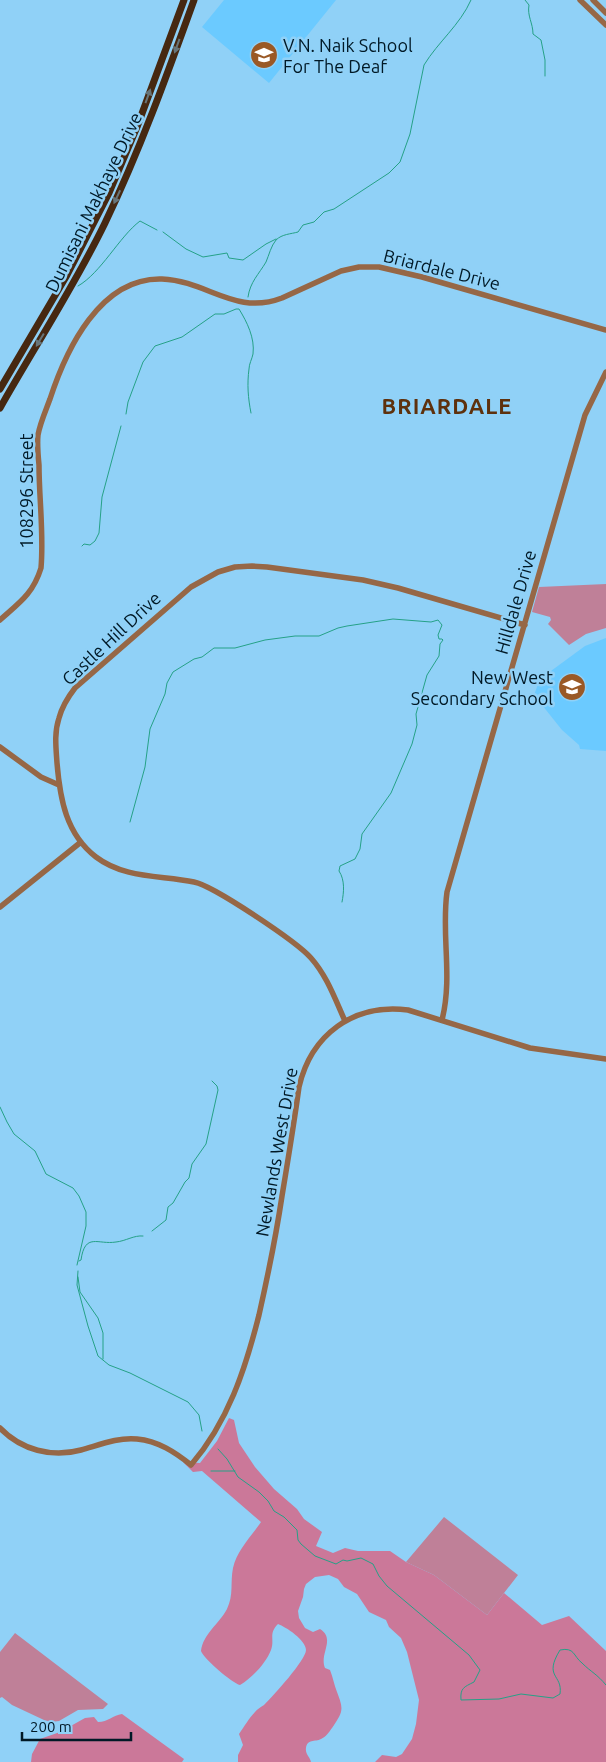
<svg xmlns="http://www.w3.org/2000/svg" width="606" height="1762" font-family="Ubuntu,sans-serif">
<rect width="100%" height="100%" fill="#90d1f7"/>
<path fill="#6bcaff" d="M224,0H336L269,83L202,27Z
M606,638V751L580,749L579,745L562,730L534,695L540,679L585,646Z"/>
<path fill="#bf8098" d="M606,584V628L586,634L569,645L548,624L551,620L550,617L532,612L539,587Z
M444,1517L518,1575L487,1615L434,1575L406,1562Z
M15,1633L108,1704L103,1709L78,1710L59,1721L51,1722L44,1720L12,1705L2,1697L0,1698V1652Z"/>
<path fill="#cb7899" d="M229,1418L234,1420L239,1443L255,1467L274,1489L297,1509L304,1519L322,1532L316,1546L333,1553L345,1548L358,1551H390L406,1562L434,1575L487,1615L504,1593L542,1625L569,1616L606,1651V1762H375L382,1755L396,1757L402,1754L412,1739L416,1724L419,1700L407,1652L401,1638L389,1627L386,1620L369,1612L357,1594L344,1587L338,1579L329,1575L315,1577L306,1584L304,1589L303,1597L298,1611L299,1618L305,1628L313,1632L320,1629C336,1639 319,1654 325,1668L330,1670C333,1677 334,1685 337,1692C344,1710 343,1712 332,1728C329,1732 326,1737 321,1739C315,1742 307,1739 306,1748C305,1754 310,1757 311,1762H238V1755L243,1745L239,1734C244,1727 249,1718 255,1712C257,1709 261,1707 264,1705C273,1696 306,1660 306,1650C306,1640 286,1627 278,1624C268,1634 275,1639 271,1650C266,1663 252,1678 240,1685C232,1683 204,1659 201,1651C203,1634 219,1624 227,1609C234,1594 230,1583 233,1568C237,1550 251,1537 261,1522L202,1471L193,1472L183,1462L200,1463L217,1441Z
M122,1714L184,1759L182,1762H31L32,1754L40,1739L60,1732L85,1718L94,1717L98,1722C108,1722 113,1715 122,1714Z"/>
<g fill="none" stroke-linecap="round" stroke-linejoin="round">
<path stroke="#25a187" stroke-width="1" d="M525,0L529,5C527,16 533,23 533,34L541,40L545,60V76
M163,232L186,249L203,257L227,253L229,258L243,260L266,244L276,239
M78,286C101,273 119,237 140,221L157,230
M248,297C250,282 259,274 266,262C269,255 271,246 276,240C282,234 291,234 298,232L303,225L314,222L324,212L334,209L389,173L400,162L410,134L424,65C438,42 460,25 471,0
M126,414L128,402L143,362L155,346L182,337L215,314H224L236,309H239C247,322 255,338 253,354C252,359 249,364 249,369C247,384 248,398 251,413
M82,546L84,544L90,545L95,541L99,533L102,497L121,426
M130,822L145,767L150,729L165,694L167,683L173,672L194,659L202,657L214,648H235L265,640L295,636H319L338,628L347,626L393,619L431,622L438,620L442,625L438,635L439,639H442L443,640L440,644L439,656L427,675L416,714L417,725L412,744L391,793L362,834L360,849L355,859L340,866L339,871C345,880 344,892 342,902
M0,1107L7,1122L14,1134L35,1151L46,1174L73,1188L79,1196L86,1212V1226L77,1265
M152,1231L166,1220L168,1207L173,1203L185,1182L189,1178L192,1164L206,1144L218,1090L217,1086L212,1081
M79,1261L81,1260C85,1232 98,1245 116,1242C126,1241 134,1235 143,1236
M78,1271L77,1285L88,1326L98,1356L109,1365L130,1373L188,1402L199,1415L202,1431
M78,1277L80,1292L98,1318L103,1333V1359
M218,1449L227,1459L238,1477L259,1492L268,1501L274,1511L284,1517L297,1530L298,1540L301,1544L315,1556L336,1564L343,1560L347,1561L361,1558L373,1564L379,1576L387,1586L469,1655L480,1670L474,1682C464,1687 460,1688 461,1700L499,1699L521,1694L553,1698L560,1694C563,1674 543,1678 560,1650C575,1647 573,1656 582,1663C591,1672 597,1674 606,1685
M211,1471H235"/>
<path stroke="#966746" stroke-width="5.5" d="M580,0L606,25
M593,0L606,13
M0,620C19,603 33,594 41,568C44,534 39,499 39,465C38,455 37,445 38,435C40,423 46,410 50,399C66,350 100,277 162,279C208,281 235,316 282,298L341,271L359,267H379L422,277L606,330
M0,747L41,777L59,785
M0,907L81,842
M442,1020C453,976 441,935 447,892L585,415L606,372
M345,1021C335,999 327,976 311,958C297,942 214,886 194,882C161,875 125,879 96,857C66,834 60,799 57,763C56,748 54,733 59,718C62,707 68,697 75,688L191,587L218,572L235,567L252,566L267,567L363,580L398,588L525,625
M0,1428C21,1450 52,1458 81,1450C99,1445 118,1437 137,1439C158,1441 175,1452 191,1465C228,1422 245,1370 259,1315C268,1275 276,1236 282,1196C288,1160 294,1124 299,1087C311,1035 353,1003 408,1010L530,1048L606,1059"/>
<path stroke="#462811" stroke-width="7" d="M0,389L67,275L109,193L137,127L184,0
M0,408C35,346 74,287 105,223C140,150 167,75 194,0"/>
</g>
<defs><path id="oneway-solid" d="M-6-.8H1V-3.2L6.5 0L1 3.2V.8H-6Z" transform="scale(1.25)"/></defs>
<g fill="#677478">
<use href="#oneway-solid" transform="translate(177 46) rotate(110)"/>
<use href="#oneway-solid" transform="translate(148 96) rotate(-70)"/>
<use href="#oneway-solid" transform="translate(117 197) rotate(115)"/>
<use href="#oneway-solid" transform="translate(40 340) rotate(121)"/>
</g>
<defs>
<g id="school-disc" transform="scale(1.4375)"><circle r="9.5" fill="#9a5926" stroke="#90d1f7"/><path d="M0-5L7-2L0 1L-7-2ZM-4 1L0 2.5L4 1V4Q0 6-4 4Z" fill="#fff"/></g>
</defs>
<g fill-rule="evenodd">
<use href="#school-disc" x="264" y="55"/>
<use href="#school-disc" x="572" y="687"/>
</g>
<g text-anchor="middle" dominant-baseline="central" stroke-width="5" stroke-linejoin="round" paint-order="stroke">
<g font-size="18" fill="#001926" stroke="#90d1f7" text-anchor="start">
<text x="283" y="45">V.N. Naik School<tspan x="283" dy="21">For The Deaf</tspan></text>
<text x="553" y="677" text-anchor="end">New West<tspan x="553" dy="21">Secondary School</tspan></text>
</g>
<g font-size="18" fill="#001926" stroke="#90d1f7">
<text transform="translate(93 202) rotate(-64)">Dumisani Makhaye Drive</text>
<text transform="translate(442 269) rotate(14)">Briardale Drive</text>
<text transform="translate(26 491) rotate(-90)">108296 Street</text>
<text transform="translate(515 602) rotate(-74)">Hilldale Drive</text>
<text transform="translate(111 638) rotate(-43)">Castle Hill Drive</text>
<text transform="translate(276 1152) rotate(-80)">Newlands West Drive</text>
</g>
<g font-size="22" font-weight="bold" letter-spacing="1" fill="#5e310d" stroke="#90d1f7">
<text x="447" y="405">BRIARDALE</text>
</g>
</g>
<path d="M22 1732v8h109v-8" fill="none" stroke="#001926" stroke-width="2.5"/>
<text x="30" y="1732" font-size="15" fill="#001926" stroke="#90d1f7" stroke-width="4" paint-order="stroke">200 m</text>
</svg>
